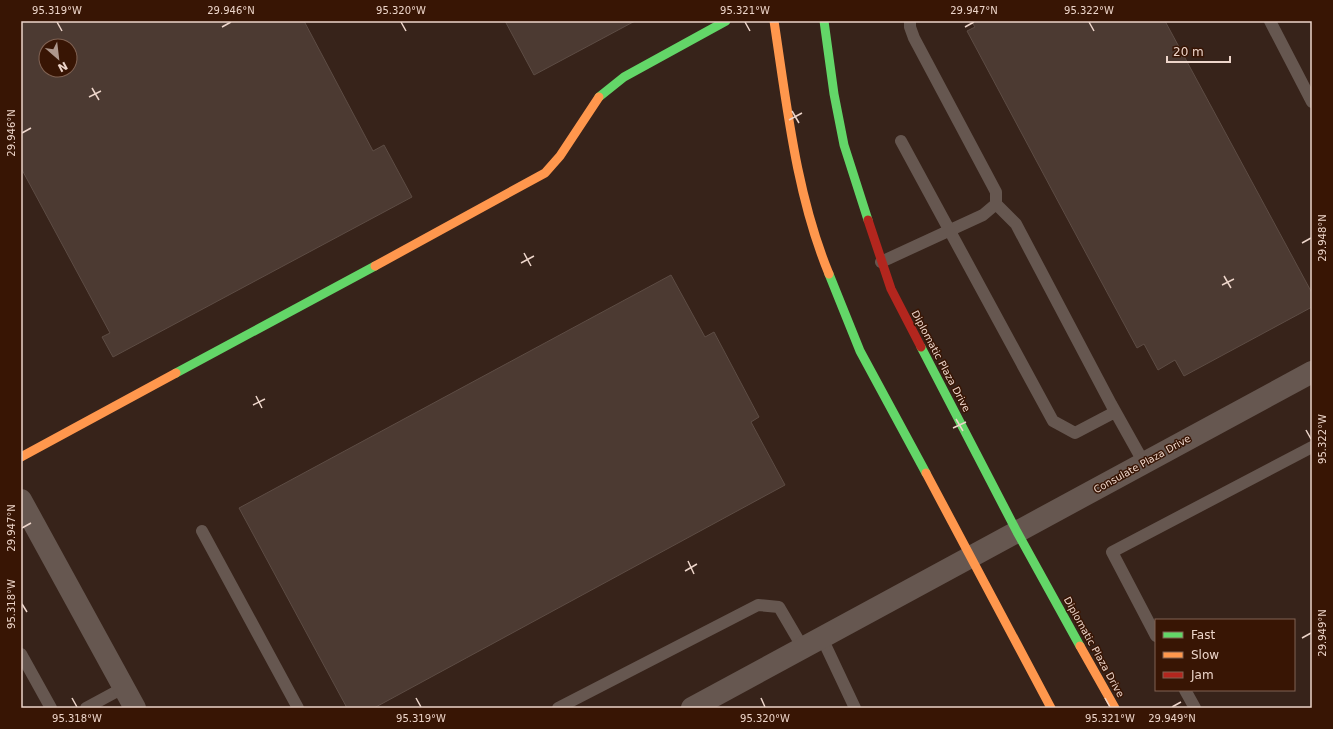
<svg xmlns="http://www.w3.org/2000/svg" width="1333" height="729" font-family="'DejaVu Sans',sans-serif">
<rect width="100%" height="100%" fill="#37231a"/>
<path fill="#4c3a32" stroke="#5d4c44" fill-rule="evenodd" d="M21,21H304L373,151L384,145L412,197L113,357L102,337L110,333L21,168ZM46,46H70V70H46Z
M505,21H635L534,75Z
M971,21H1165L1312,293V307L1184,376L1175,360L1158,370L1144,344L1137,348L1060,205L967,31L975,27Z
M671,275L705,337L714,332L759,417L751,422L785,485L374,708H347L239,508Z"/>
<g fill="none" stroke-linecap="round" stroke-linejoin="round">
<path stroke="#665750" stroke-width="12" d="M1270,21L1312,102
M901,141L1053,421L1075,433L1115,412
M996,204L1016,224L1111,404L1144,463
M881,262L983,215L996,204V192L914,38L910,27V21
M202,531L298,708
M1156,636L1112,552L1312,447
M822,638L855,708
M21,654L51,708
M1185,690L1195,708
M86,708L123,688
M558,708L758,605L779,607L803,648"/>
<path stroke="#665750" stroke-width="22" d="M21,500L135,708
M692,708L1312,372"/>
<path stroke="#63d668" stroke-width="9" d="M824,21L834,94L844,145L868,220
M599,97L624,77L726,21
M829,274L860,351L926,473
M921,347L1017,532L1080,646
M176,373L375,266"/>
<path stroke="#ff974d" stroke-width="9" d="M774,21C787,106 796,194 829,274
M375,266L545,173L560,156L599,97
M21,457L176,373
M926,473L1051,708
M1080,646L1115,708"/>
<path stroke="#b3261e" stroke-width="9" d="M868,220L891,289L921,347"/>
</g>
<path fill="none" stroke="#edd5ca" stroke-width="1.5" d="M57,22L62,31M401,22L406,31M745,22L750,31M1089,22L1094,31M222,27L231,22M965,27L974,22M92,88L99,100M89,97L101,91M792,111L799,123M789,120L802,113M22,133L31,128M1302,243L1311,238M524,253L531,266M521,263L534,256M1224,276L1231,288M1222,285L1234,279M256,396L262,408M253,405L265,399M956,419L963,431M953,428L966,422M1306,430L1311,439M22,528L31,523M688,561L694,574M685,571L697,564M22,604L27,612M1302,638L1311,633M72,698L77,707M416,698L421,707M761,698L765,707M1105,698L1110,707M1172,707L1181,702"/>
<g text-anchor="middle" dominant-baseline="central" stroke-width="3" stroke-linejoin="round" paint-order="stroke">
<g font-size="10" fill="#edd5ca" stroke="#381504">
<text transform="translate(941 361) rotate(62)">Diplomatic Plaza Drive</text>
<text transform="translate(1142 464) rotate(-29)">Consulate Plaza Drive</text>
<text transform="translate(1094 647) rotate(61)">Diplomatic Plaza Drive</text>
</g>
</g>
<rect width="1333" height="729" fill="none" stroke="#381504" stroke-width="44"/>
<rect x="1155" y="619" width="140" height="72" fill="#381504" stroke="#806253"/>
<rect x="1163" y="632" width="20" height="6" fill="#63d668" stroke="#806253"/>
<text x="1191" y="639" font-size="12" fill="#edd5ca">Fast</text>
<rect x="1163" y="652" width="20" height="6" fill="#ff974d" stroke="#806253"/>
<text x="1191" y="659" font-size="12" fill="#edd5ca">Slow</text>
<rect x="1163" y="672" width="20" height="6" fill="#b3261e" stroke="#806253"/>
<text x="1191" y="679" font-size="12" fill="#edd5ca">Jam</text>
<g transform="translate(58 58) rotate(152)"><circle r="19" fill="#381504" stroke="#806253"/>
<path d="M0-3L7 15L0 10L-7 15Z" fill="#ad978c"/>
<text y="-6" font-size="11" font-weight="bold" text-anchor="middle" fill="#edd5ca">N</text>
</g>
<path d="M1167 56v6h63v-6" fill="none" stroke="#edd5ca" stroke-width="2"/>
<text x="1173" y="56" font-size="12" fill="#edd5ca" stroke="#381504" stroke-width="3" paint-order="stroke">20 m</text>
<rect x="22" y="22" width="1289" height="685" fill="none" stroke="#edd5ca" stroke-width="1.5"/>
<g font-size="10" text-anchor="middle" fill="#edd5ca">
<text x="57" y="14">95.319°W</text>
<text x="231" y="14">29.946°N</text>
<text x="401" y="14">95.320°W</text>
<text x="745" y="14">95.321°W</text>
<text x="974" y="14">29.947°N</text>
<text x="1089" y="14">95.322°W</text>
<text transform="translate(11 133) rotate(-90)" y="4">29.946°N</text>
<text transform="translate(1322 238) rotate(-90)" y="4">29.948°N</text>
<text transform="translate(1322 439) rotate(-90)" y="4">95.322°W</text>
<text transform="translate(11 528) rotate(-90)" y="4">29.947°N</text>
<text transform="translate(11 604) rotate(-90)" y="4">95.318°W</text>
<text transform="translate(1322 633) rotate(-90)" y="4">29.949°N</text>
<text x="77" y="722">95.318°W</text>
<text x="421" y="722">95.319°W</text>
<text x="765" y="722">95.320°W</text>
<text x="1110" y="722">95.321°W</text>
<text x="1172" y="722">29.949°N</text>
</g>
</svg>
